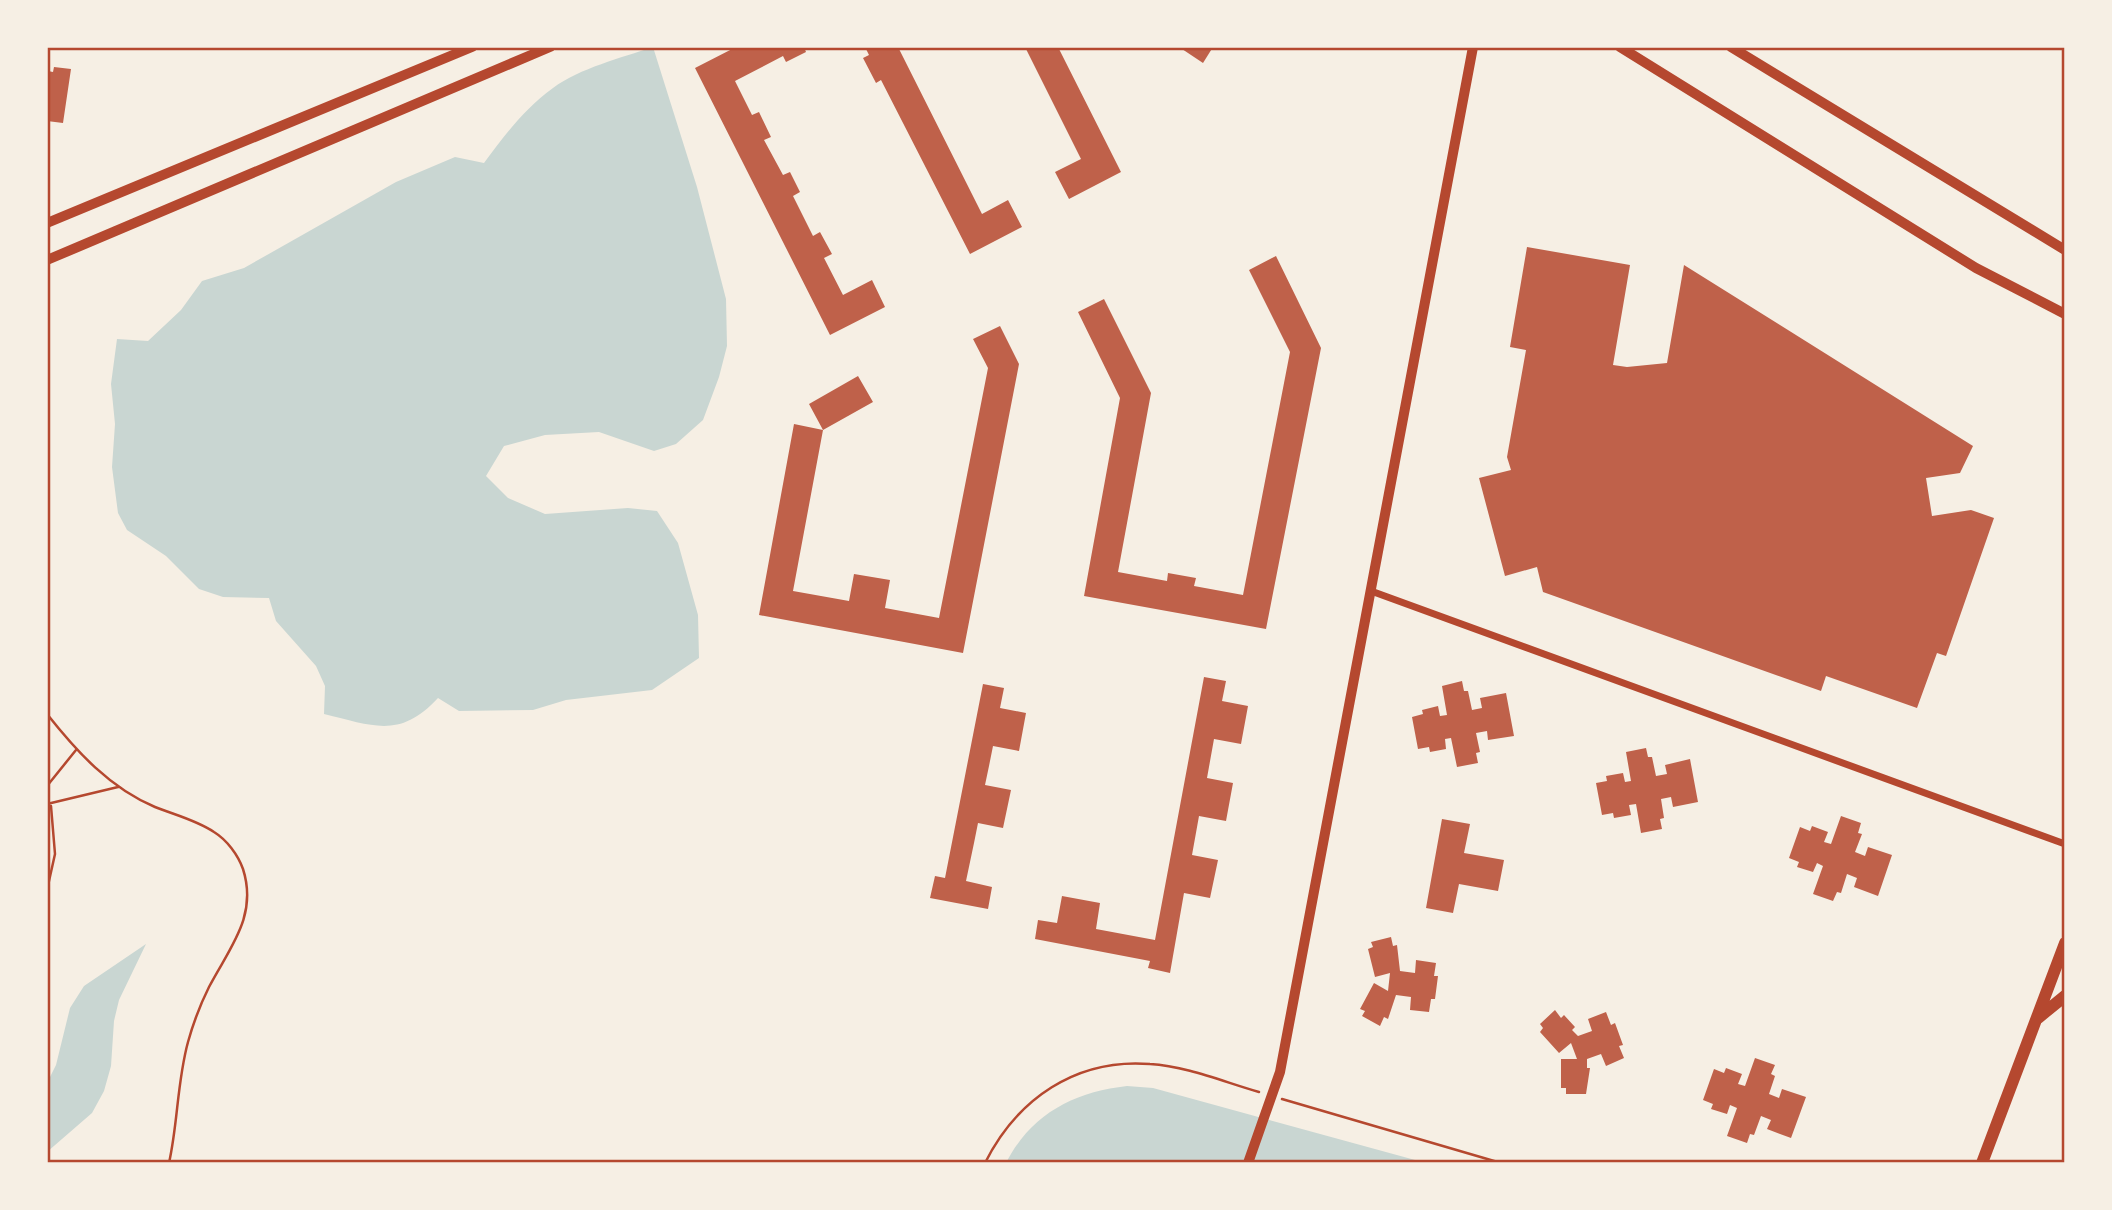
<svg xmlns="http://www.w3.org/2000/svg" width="2112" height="1210" font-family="Ubuntu,sans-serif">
<rect width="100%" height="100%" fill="#f6efe4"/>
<path fill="#c9d6d2" d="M653,47L697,187L726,299L727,346L719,377L703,420L676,444L654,451L599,432L545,435L504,446L486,476L508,498L545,514L628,508L657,511L678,543L698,615L699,658L652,690L566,700L533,710L459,711L438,698C400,739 374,726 324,714L325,686L316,666L276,621L269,598L223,597L199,589L166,556L127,530L118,513L112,467L115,424L111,384L117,339L148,341L181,310L202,281L244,268L396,182L455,157L484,163C504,136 525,108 553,88C580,68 621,58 653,47Z
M146,944L119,1000L114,1021L111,1066L104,1091L92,1113L47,1152V1083L56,1065L70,1008L84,986Z
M1127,1086L1153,1088L1426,1163H1006C1031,1114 1074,1092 1127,1086Z"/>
<path fill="#bf614a" d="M736,47H804L806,52L786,62L783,56L735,81L752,115L759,112L771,137L764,140L783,175L790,172L800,192L793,196L813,236L820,232L832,254L824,258L843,295L872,280L885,307L830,335L695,68Z
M865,47H898L982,214L1008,200L1022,227L970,254L881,80L876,83L863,58L869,55Z
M1025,47H1058L1121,172L1069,199L1055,172L1081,159Z
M1179,47H1213L1203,63Z
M54,67L71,69L63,123L47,121V78L48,71L53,72Z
M1527,247L1630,265L1613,365L1627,367L1667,363L1684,265L1973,446L1960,473L1926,478L1932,516L1971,510L1994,518L1946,656L1937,653L1917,708L1826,676L1821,691L1543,592L1537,567L1505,576L1479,478L1511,470L1507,457L1526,350L1510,347Z
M1276,256L1321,348L1266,629L1084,596L1120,398L1078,312L1104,299L1151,393L1118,572L1167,581L1168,573L1196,578L1194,586L1243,595L1290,352L1249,270Z
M1000,326L1019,364L963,653L759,615L794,424L823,430L793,591L849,601L854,574L890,580L885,608L939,618L988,368L973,339Z
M858,376L873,402L823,430L809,404Z
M1204,677L1226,681L1222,701L1248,706L1241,744L1214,739L1207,778L1233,783L1226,821L1199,816L1192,855L1218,860L1210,898L1184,893L1170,973L1148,968L1150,961L1035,939L1038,920L1057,923L1062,896L1100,903L1096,929L1155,940Z
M1462,681L1464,691H1468L1472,710L1482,708L1480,698L1506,693L1514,736L1488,740L1487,731L1476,733L1480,752L1476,753L1478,763L1457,767L1451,738L1445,739L1446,749L1430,752L1429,747L1418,749L1412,717L1423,714L1422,710L1438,706L1440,716L1447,715L1442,686Z
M983,684L1004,688L1000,708L1026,713L1019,751L993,746L989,766L985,785L1011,790L1003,828L978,823L974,843L966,881L992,887L988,909L930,898L935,876L945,878Z
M1646,748L1648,757H1652L1656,776L1667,774L1665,765L1690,759L1698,802L1673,807L1671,797L1661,799L1664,818L1660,819L1662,829L1641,833L1636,804L1629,805L1631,815L1614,818L1613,813L1602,815L1596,783L1607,781L1606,776L1623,773L1625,782L1631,781L1626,752Z
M1841,816L1861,823L1858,833L1862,834L1855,852L1865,856L1868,847L1892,855L1878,896L1854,887L1857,878L1847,874L1841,893L1837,892L1833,901L1813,894L1823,866L1817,863L1813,872L1797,867L1799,862L1789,858L1800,827L1810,831L1812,826L1828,832L1824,842L1831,844Z
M1442,819L1470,824L1464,853L1504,860L1498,891L1459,884L1453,913L1426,908Z
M1391,937L1393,946L1397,945L1400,971L1415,973L1416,960L1436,963L1434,976H1438L1435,999H1431L1429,1012L1410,1010L1411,997L1396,995L1388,1019L1384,1017L1380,1026L1362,1016L1365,1011L1360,1009L1374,983L1388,991L1390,973L1375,977L1368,949L1373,947L1371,942Z
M1555,1010L1561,1018L1564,1015L1575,1027L1572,1030L1578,1036L1592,1031L1588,1019L1606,1012L1611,1025L1615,1023L1623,1045L1619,1046L1624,1058L1606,1066L1601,1054L1587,1059V1068H1590L1586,1094H1566V1088H1561V1059H1577L1571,1043L1559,1053L1540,1032L1543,1028L1540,1024Z
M1755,1058L1775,1065L1771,1074L1775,1076L1769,1094L1779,1098L1782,1089L1806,1097L1791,1138L1767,1129L1771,1120L1761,1116L1754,1135L1750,1134L1747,1143L1727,1136L1737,1108L1730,1105L1727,1114L1711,1109L1713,1104L1703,1100L1714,1069L1724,1073L1726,1068L1742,1074L1738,1084L1745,1086Z"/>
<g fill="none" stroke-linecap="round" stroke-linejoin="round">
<path stroke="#b5482f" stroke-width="2.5" d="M47,714C77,752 110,788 155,807C175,815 196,820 214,832C227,840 238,855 243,869C258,916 230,947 209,987C201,1003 193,1024 188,1042C177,1082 178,1123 169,1163
M47,786L76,750
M47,804L118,787
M47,890L55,854L51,806
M1282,1099L1501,1163
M985,1163C1017,1099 1076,1058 1150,1064C1186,1066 1224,1082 1259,1092"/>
<path stroke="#b5482f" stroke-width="7" d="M1371,591L2065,844"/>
<path stroke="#b5482f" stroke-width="10" d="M1248,1163L1280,1072L1473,47"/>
<path stroke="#b5482f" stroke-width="10" d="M1620,47L1976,268L2065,314
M1731,47L2065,250
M47,223L472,47
M47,260L550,47"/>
<path stroke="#b5482f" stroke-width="12" d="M2038,1018L2065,996
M1982,1163L2065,943"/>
</g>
<rect width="2112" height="1210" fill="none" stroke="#f6efe4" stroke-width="98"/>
<rect x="49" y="49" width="2014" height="1112" fill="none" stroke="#b5482f" stroke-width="2.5"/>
</svg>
